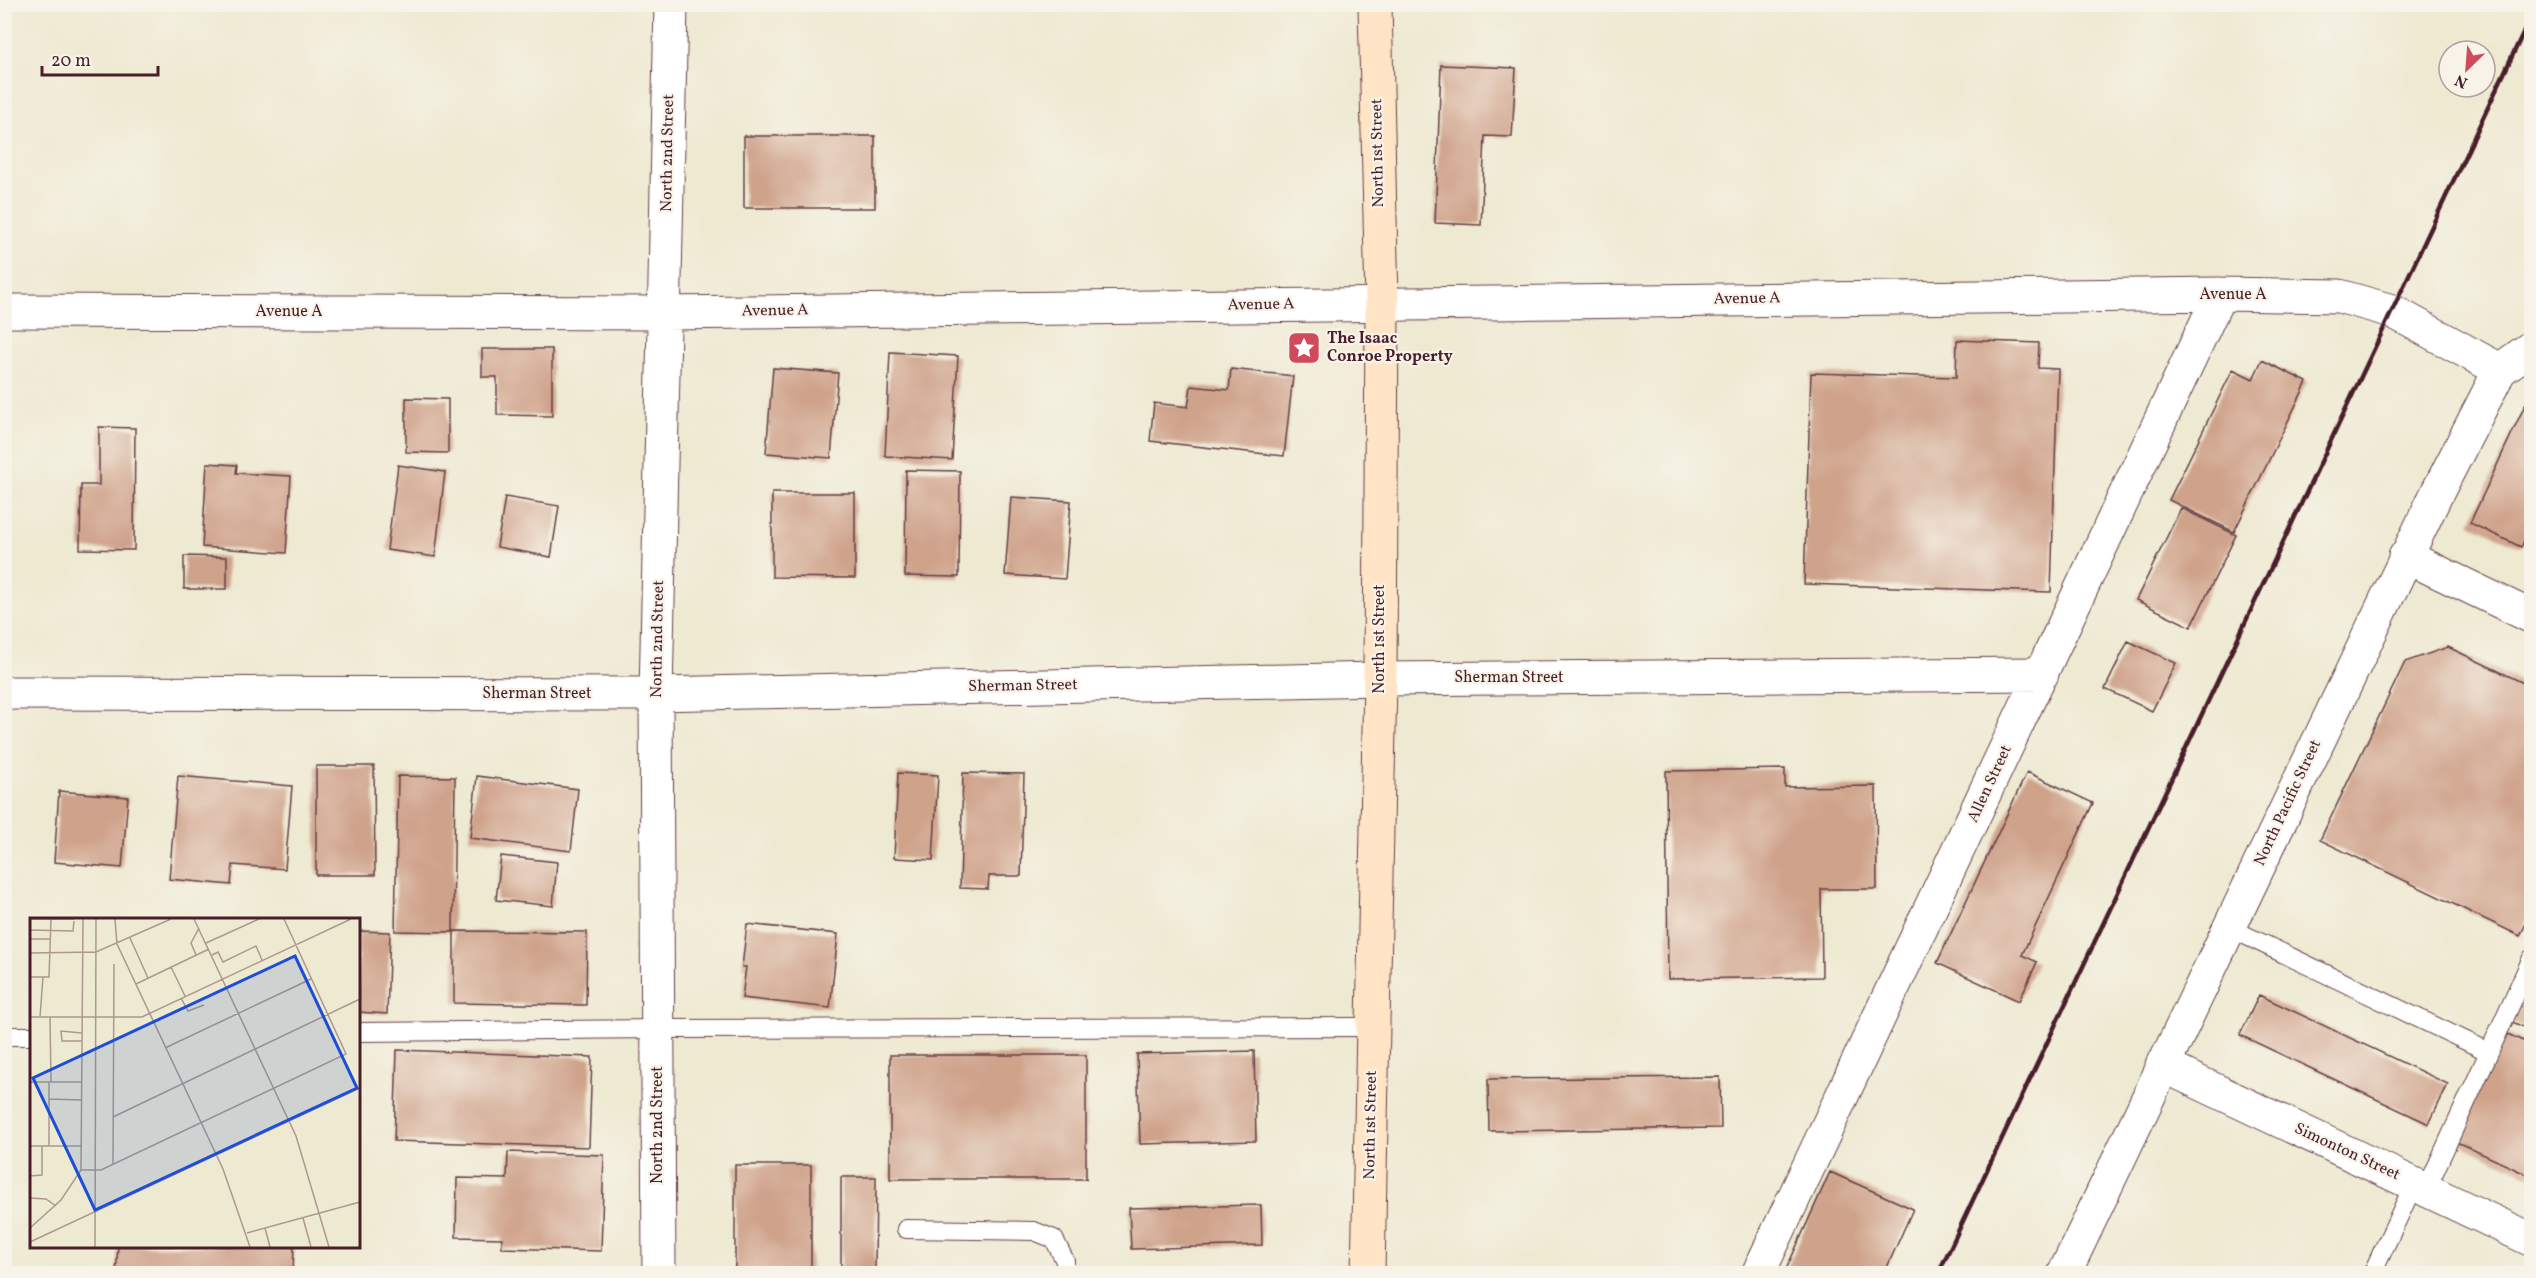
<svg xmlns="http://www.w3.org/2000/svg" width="2536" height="1278" font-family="Vollkorn,serif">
<rect width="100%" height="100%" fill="#f7f3e8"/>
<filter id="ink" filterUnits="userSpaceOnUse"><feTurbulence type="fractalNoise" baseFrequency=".0167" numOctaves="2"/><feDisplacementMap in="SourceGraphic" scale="12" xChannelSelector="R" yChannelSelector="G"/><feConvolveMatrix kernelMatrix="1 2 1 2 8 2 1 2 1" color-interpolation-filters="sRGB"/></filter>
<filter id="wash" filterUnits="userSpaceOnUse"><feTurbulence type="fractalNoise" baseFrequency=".008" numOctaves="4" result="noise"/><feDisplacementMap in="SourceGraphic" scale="24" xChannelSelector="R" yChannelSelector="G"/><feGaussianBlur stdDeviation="1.35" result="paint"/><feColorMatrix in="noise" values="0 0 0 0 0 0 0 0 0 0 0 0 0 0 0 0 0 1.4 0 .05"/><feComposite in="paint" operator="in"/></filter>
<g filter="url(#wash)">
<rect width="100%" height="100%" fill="#eee9d1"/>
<g id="blocks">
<path fill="#cfa28a" d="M1441,65L1516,68L1512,137L1485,136L1481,225L1435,223Z
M744,136H875V208H744Z
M1957,340L2039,343L2038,368L2058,369L2051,592L1804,584L1811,373L1956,377Z
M482,349H552V416L497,415V377H482Z
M890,352L958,356L952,460L885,456Z
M2262,360L2307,382L2234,532L2169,500L2233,369L2253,379Z
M773,368L838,373L831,458L766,453Z
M1231,369L1293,376L1284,456L1150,441L1154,403L1188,407L1191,386L1229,390Z
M406,398L448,399V453L406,452Z
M2525,405L2532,408V525L2521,547L2470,523Z
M99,427L135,428L134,550L80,549L81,485H99Z
M207,463L237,465L236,473L291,476L286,553L202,547Z
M398,465L445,472L435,557L387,550Z
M906,470L960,471L959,577L905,576Z
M772,493H855V578L772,577Z
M505,497L559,506L551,557L497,547Z
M1011,497L1071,501L1065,579L1005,575Z
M2181,508L2236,535L2191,627L2136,600Z
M184,556L227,557V589H184Z
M2128,641L2176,663L2152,711L2105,689Z
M2448,647L2532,687V911L2520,936L2320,840L2405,662Z
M316,766H374L375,875H316Z
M1785,769V787L1876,786L1877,889H1821L1822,977L1668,979L1666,771Z
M2027,772L2093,803L2022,955L2037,962L2019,1001L1937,963Z
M898,773L938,775L933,860L894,858Z
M963,773L1024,774L1021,876H989L988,889L960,888Z
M178,776L292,786L285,869L233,865L231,885L169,879Z
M398,776L455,777L453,932L395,931Z
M477,776L578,789L571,851L470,838Z
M59,791L128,797L122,868L54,862Z
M501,856L557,862L553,906L496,900Z
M747,924L838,934L830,1008L742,998L746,967H742Z
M358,931L390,932L387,1014L358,1012Z
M454,931L587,932L586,1005L454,1003Z
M2532,972V1031L2508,1020Z
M2259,995L2448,1084L2429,1124L2240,1035Z
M2503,1032L2532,1045V1177L2452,1140Z
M397,1050L592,1057L589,1147L394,1141Z
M1254,1051L1256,1141L1140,1144L1137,1054Z
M890,1055H1086V1179H890Z
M1720,1077L1721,1128L1489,1131L1488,1079Z
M508,1152L604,1155L601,1251L502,1248V1238L456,1237L457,1178L507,1179Z
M735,1165H811V1271L735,1270Z
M1830,1172L1913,1209L1884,1274H1784Z
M841,1177H876L875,1270H841Z
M1261,1205L1262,1245L1131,1249L1129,1208Z
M118,1246H294L293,1274H116Z"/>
</g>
</g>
<g filter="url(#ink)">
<use href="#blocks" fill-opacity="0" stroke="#633d44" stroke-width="1.5"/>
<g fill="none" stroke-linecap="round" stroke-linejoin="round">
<g stroke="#633d44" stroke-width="20">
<path id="lane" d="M2228,927L2489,1052
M358,1032L657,1029L1373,1027
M4,1036H32
M2426,1190L2532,958
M906,1229L1034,1231L1054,1239L1065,1261V1274
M2372,1274L2414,1184"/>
</g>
<g stroke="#633d44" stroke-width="35">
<path id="street" d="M4,311L666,313L2220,294L2339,296L2392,311L2500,370
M2405,556L2532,617
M4,693L656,694L1380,679L2042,674
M2162,1065L2532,1240
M659,1274L656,694L671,4
M1758,1274L2220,294
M2064,1274L2436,495L2500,370L2532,347"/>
</g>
<g stroke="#633d44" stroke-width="35">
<path id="secondary" d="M1368,1274L1380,679L1382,303L1375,4"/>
</g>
<use href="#lane" stroke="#fff" stroke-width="18"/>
<use href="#street" stroke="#fff" stroke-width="33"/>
<use href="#secondary" stroke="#ffe4c6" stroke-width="33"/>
<path stroke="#4a1f2b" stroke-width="4.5" d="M1938,1274L2532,14"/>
</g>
</g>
<defs>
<g id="sight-square" transform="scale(1.725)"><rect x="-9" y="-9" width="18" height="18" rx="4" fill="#d1495b" stroke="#f7f3e8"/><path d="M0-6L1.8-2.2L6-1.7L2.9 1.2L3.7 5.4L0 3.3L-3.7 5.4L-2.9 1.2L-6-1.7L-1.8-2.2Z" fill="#fff"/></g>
</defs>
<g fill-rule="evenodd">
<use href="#sight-square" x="1304" y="348"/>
</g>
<g text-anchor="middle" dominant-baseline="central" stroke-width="4.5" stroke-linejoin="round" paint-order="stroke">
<g font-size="16" fill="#4a1f2b" stroke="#f7f3e8">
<text transform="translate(668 153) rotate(-89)">North 2nd Street</text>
<text transform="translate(1378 153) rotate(-91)">North 1st Street</text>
<text x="2233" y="295">Avenue A</text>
<text transform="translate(1747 299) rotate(-1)">Avenue A</text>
<text transform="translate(1261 305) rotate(-1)">Avenue A</text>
<text transform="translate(775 311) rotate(-1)">Avenue A</text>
<text x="289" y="312">Avenue A</text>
<text transform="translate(658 639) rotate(-89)">North 2nd Street</text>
<text transform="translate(1380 639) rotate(-90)">North 1st Street</text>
<text x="1509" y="678">Sherman Street</text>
<text transform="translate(1023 686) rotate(-1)">Sherman Street</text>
<text x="537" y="694">Sherman Street</text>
<text transform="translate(1990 784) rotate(-65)">Allen Street</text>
<text transform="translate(2288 803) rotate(-65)">North Pacific Street</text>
<text transform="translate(658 1125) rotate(-90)">North 2nd Street</text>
<text transform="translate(1371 1125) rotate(-89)">North 1st Street</text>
<text transform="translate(2347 1152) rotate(25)">Simonton Street</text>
</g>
<g font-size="16" font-weight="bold" fill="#4a1f2b" stroke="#f7f3e8" text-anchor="start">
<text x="1327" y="339">The Isaac<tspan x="1327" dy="18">Conroe Property</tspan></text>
</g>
</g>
<g transform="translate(30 918)">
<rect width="330" height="330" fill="#eee9d1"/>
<path fill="none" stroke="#ac988f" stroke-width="1.5" d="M0,1H44M85,1L87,26L193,251L220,329M164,1L266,218L299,329M0,12L43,13L44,3M100,20L118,60M0,21H20M176,25L229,1M0,35L66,34L141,1M166,37L161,25L169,10M182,37L188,34L193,44L226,28L232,42M141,49L155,78M0,59H19L21,1M106,66L179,31M151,80L158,93L174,87M0,99H112L321,1M10,99L13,59M20,99L21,164M52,123H32L31,113L52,115M135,130L281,61M0,164H52M19,181L52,182M83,199L330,81M0,228H52M19,228V164M83,246L84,46M51,252H71L316,136L254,1M0,258L12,257V228M0,280L16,281L26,288M273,300L281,329M0,310L31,282L51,252L53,1M235,310L240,329M217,315L330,284M0,324L330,170M65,329L66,1"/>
<path fill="#1d4ed8" fill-opacity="0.15" stroke="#1d4ed8" stroke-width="3" d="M265,38L327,170L65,292L3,160Z"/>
<rect width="330" height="330" fill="none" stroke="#4a1f2b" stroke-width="3"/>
</g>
<rect width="2536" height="1278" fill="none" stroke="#f7f3e8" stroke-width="24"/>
<g transform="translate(2467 69) rotate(205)"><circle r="28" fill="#f7f3e8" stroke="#b29e9c" stroke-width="1.5"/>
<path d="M0-4.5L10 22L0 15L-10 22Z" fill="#d1495b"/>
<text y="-9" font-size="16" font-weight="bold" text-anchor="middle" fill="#4a1f2b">N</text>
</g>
<path d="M42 66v9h116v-9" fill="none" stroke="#4a1f2b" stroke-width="3"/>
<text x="51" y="66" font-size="18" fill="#4a1f2b" stroke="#f7f3e8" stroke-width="4.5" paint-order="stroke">20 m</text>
</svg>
